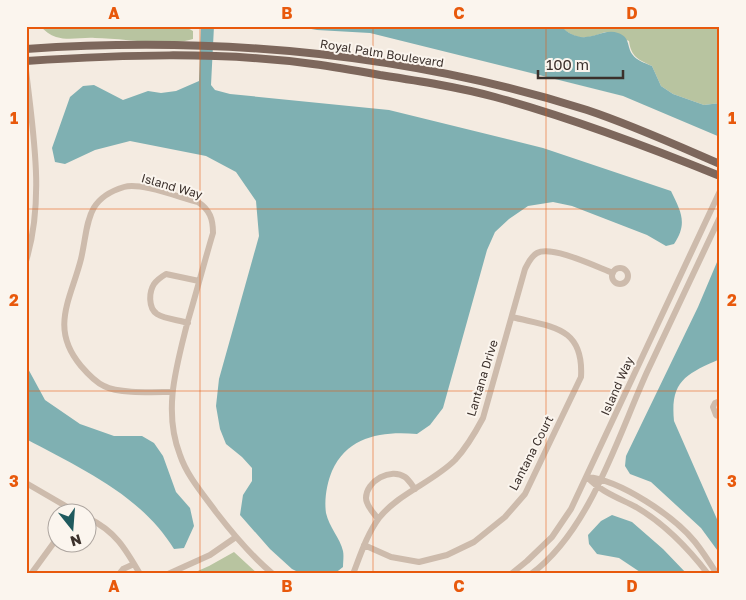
<svg xmlns="http://www.w3.org/2000/svg" width="746" height="600" font-family="'Golos Text',sans-serif">
<rect width="100%" height="100%" fill="#f4ebe1"/>
<path fill="#b8c4a0" d="M40,26H103C124,36 170,16 193,31V39C169,47 121,38 95,38C82,37 69,41 56,37C50,35 45,31 40,26Z
M559,26H720V103L704,105L673,94L661,86L652,66C639,60 631,57 629,41L605,32C584,40 577,40 559,26Z
M234,552L258,574H191L209,566Z"/>
<path fill="#7fb0b2" d="M201,26H214L211,85L215,90L230,94L389,110L543,148L671,191C681,212 688,223 674,244L666,246L647,235L572,206L553,202L528,206L509,219L495,232L487,250L443,408L430,425L417,434C382,431 348,436 332,471C327,483 324,499 326,513C329,527 340,538 343,551C344,556 343,562 343,567L334,574H302L292,569L270,549L240,515L243,495L252,481V468L242,457L226,444L220,429L216,406L219,379L259,236L256,201L236,172L206,156L130,141L95,150L65,164L55,162L52,148L70,97L83,86L94,85L123,100L148,91L161,93L176,91L199,81Z
M294,26H560C565,30 571,35 577,36C591,41 604,28 618,33C630,37 627,46 632,54C637,61 645,63 652,66L661,86L673,94L704,105L720,103V137L623,96L370,33L317,30Z
M720,255V359C686,374 670,381 674,421L720,526V554L701,528L651,482L630,474L625,466L626,456L698,307Z
M26,365L45,400L80,424L114,436H142L154,443L163,456L176,492L190,508L194,526L184,548L174,549C141,495 80,468 26,439Z
M612,515L632,522L663,549L687,574H643L619,558L597,554L589,544L588,535L601,521Z"/>
<g fill="none" stroke-linecap="round" stroke-linejoin="round">
<path stroke="#cdbbac" stroke-width="6" d="M26,70C33,133 45,199 26,261
M612 276a8 8 0 1 1 16 0a8 8 0 1 1-16 0Z
M188,323C179,320 165,319 157,314C148,308 149,292 154,284C157,280 161,277 166,274L199,281
M172,392C155,392 119,394 104,386C95,382 87,373 81,366C49,328 71,299 81,259C89,225 84,199 124,187C141,182 181,198 198,202C210,210 213,219 213,233C204,263 196,294 187,324C176,368 163,411 180,455C187,476 203,494 216,512C233,534 251,556 273,574
M720,401L715,403L713,407L716,415L720,417
M587,477C620,480 674,516 695,542C703,552 710,563 717,574
M587,477C601,492 619,498 636,507C665,524 688,548 708,574
M26,483L76,512
M88,518C115,531 125,548 140,574
M378,519C374,513 366,506 366,498C366,481 391,467 405,477C409,480 412,485 415,489
M364,545L391,557L419,562L447,555L474,542L505,517L525,494L581,377C584,326 551,327 512,317
M31,574L58,537
M119,574L123,569L134,564
M168,574L210,555L236,537
M353,574C360,556 367,534 379,518C399,493 433,482 455,460C467,447 475,433 483,418L525,269C528,263 531,256 537,253C552,245 597,267 613,273
M511,574L527,561L552,537L571,509L720,191
M531,574C590,531 618,436 647,372C671,320 696,269 720,217"/>
<path stroke="#7d675c" stroke-width="8" d="M26,49C215,36 406,53 587,110C632,125 676,145 720,164
M26,61C121,55 218,51 313,64C336,67 358,71 380,75C419,81 458,87 495,97C572,118 646,146 720,176"/>
</g>
<path fill="none" stroke="#e8590c" stroke-width="1" stroke-opacity="0.55" d="M200,26V574M373,26V574M546,26V574M26,209H720M26,391H720"/>
<g text-anchor="middle" dominant-baseline="central" stroke-width="4" stroke-linejoin="round" paint-order="stroke">
<g font-size="12" fill="#3b302b" stroke="#fbf5ee">
<text transform="translate(382 53) rotate(9)">Royal Palm Boulevard</text>
<text transform="translate(172 186) rotate(16)">Island Way</text>
<text transform="translate(482 378) rotate(-73)">Lantana Drive</text>
<text transform="translate(617 386) rotate(-66)">Island Way</text>
<text transform="translate(531 453) rotate(-63)">Lantana Court</text>
</g>
</g>
<rect width="746" height="600" fill="none" stroke="#fbf5ee" stroke-width="55"/>
<g transform="translate(72 528) rotate(163)"><circle r="24" fill="#fbf5ee" stroke="#aea6a0"/>
<path d="M0-4L9 19L0 12L-9 19Z" fill="#1f5a5e"/>
<text y="-8" font-size="14" font-weight="bold" text-anchor="middle" fill="#3b302b">N</text>
</g>
<path d="M538 70v8h85v-8" fill="none" stroke="#3b302b" stroke-width="2.5"/>
<text x="546" y="70" font-size="15" fill="#3b302b" stroke="#fbf5ee" stroke-width="4" paint-order="stroke">100 m</text>
<rect x="28" y="28" width="690" height="544" fill="none" stroke="#e8590c" stroke-width="2"/>
<g font-size="16" text-anchor="middle" font-weight="bold" fill="#e8590c">
<text x="114" y="19">A</text>
<text x="287" y="19">B</text>
<text x="459" y="19">C</text>
<text x="632" y="19">D</text>
<text x="14" y="124">1</text>
<text x="732" y="124">1</text>
<text x="14" y="306">2</text>
<text x="732" y="306">2</text>
<text x="14" y="487">3</text>
<text x="732" y="487">3</text>
<text x="114" y="592">A</text>
<text x="287" y="592">B</text>
<text x="459" y="592">C</text>
<text x="632" y="592">D</text>
</g>
</svg>
